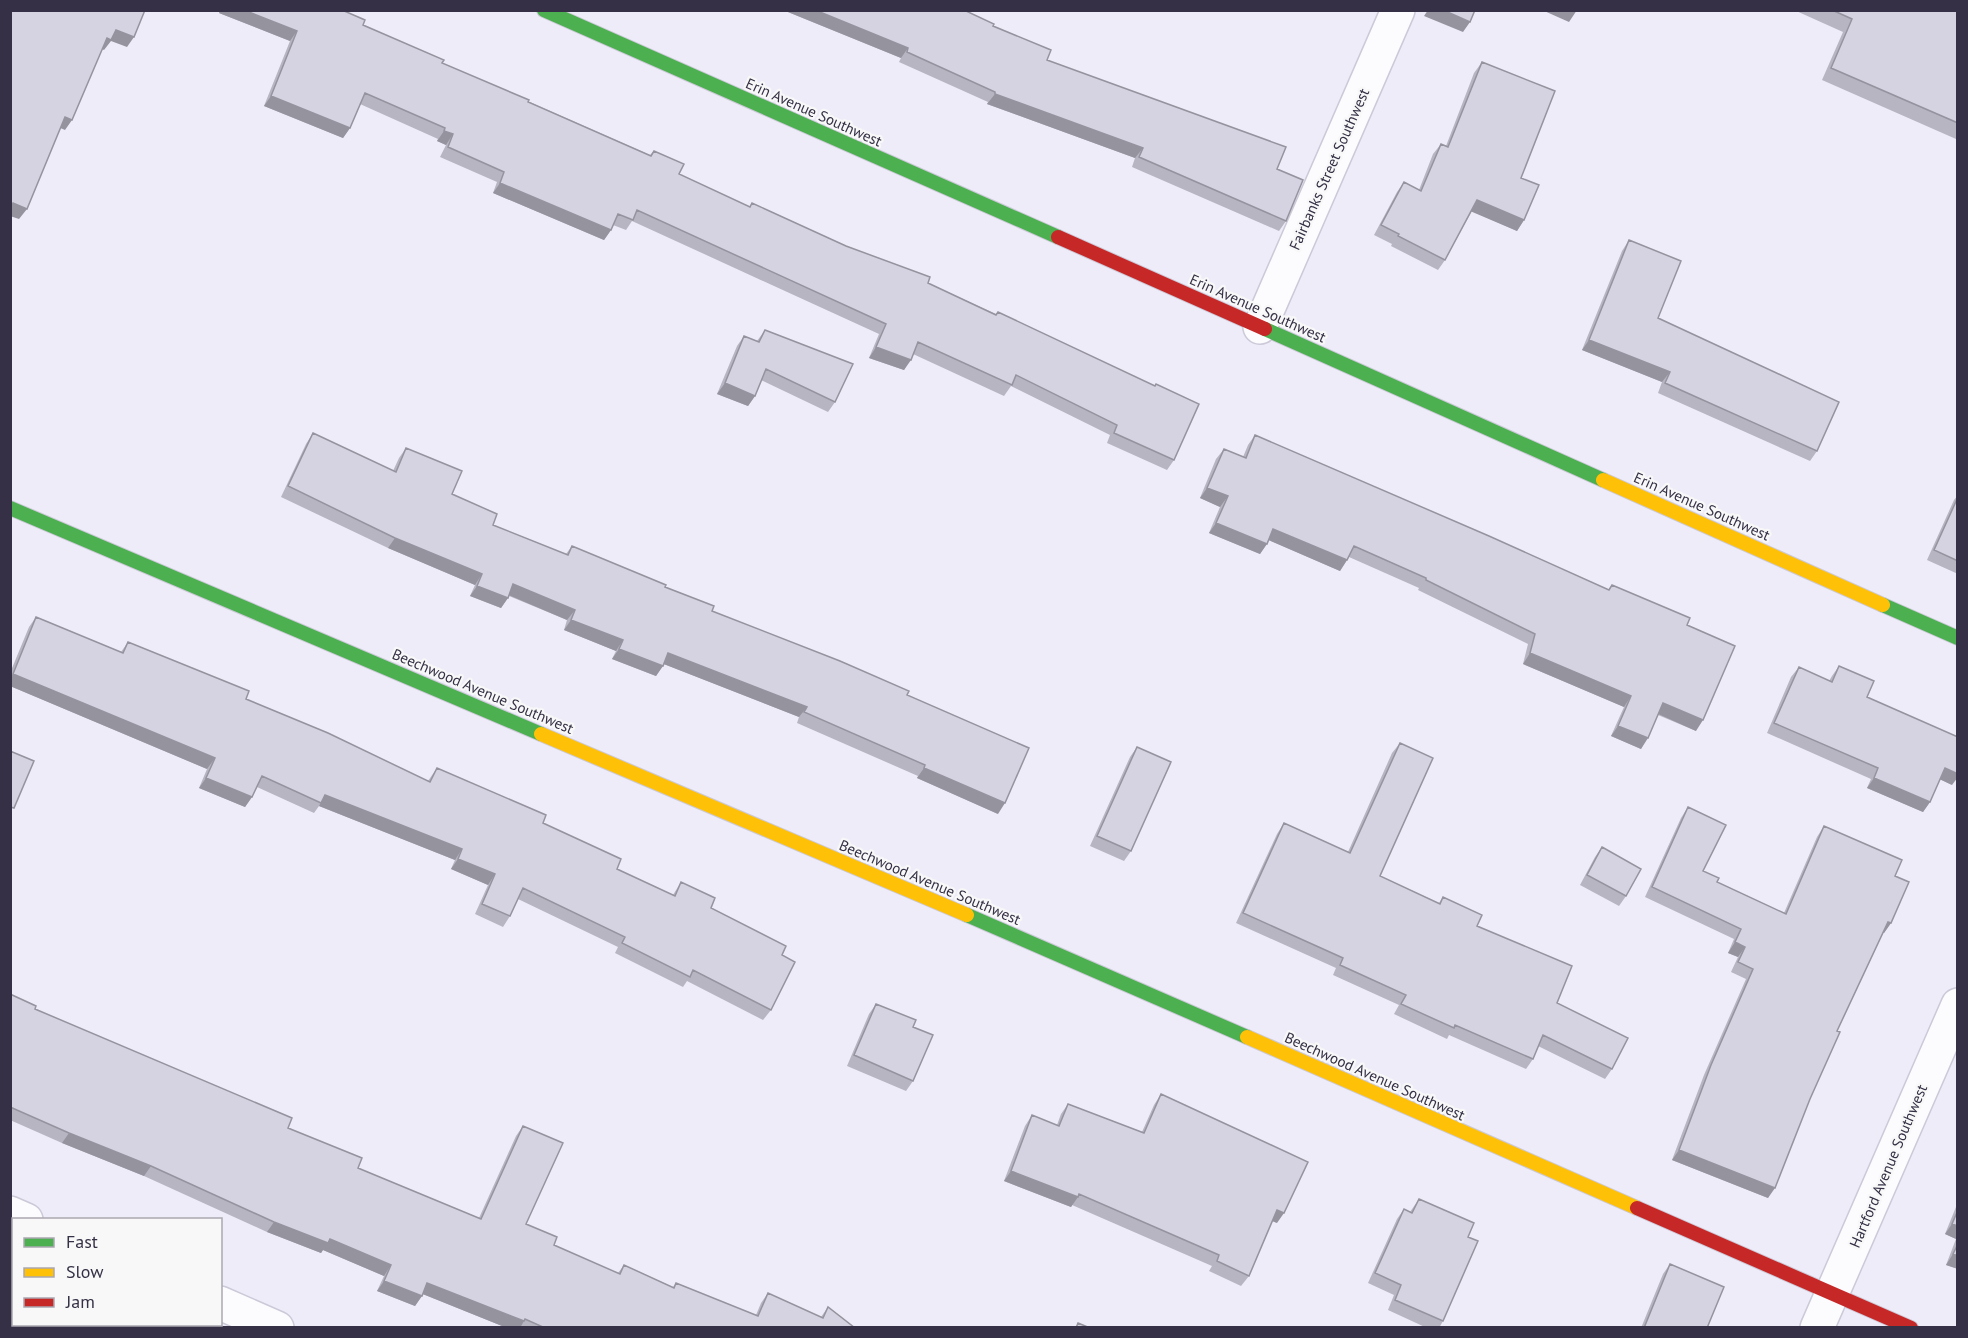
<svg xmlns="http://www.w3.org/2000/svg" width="1968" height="1338" font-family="'PT Sans',sans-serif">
<rect width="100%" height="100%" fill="#eeecf8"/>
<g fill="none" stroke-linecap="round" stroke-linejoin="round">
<g stroke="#ccc9d8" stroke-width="36">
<path id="street" d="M1260,327L1398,10
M10,1213L26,1220
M220,1303L277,1328
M1817,1328L1958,1005"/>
</g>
<g stroke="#ccc9d8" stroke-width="16">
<path id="fast" d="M544,10L1058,237
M1265,329L1603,480
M10,508L541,734
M1883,605L1958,638
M967,915L1247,1037"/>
</g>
<g stroke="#ccc9d8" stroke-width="16">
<path id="slow" d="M1603,480L1883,605
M541,734L967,915
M1247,1037L1637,1208"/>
</g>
<g stroke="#ccc9d8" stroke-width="16">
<path id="jam" d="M1058,237L1265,329
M1637,1208L1911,1328"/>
</g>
<use href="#street" stroke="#fcfcfe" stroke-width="33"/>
<use href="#fast" stroke="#4caf50" stroke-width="14"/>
<use href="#slow" stroke="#ffc107" stroke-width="14"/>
<use href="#jam" stroke="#c62828" stroke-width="14"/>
</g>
<path fill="#b7b5c2" d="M220,10H342L363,25L442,63L650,155L654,151L679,174L749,207L752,203L996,314L998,312L1154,386L1156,384L1174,460L1167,470L1107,443L1110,435L1011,386L1004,396L913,354L904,370L869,358L879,334L632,221L626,230L613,225L611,230L604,240L493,193L497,182L440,157L446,145L437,141L438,139L360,104L350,128L343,138L264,106L290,41L219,13Z
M783,10L993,26L1047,60L1277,169L1286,221L1279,231L1132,167L1135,158L987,104L988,102L899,62L901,58Z
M1794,10H1958V136L1956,139L1822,80L1843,32Z
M1482,62L1521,178L1524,220L1517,231L1472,211L1445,260L1438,270L1391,246L1392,244L1374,235L1397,192L1404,182L1419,190L1433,154L1441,144L1446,146L1474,73Z
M1629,240L1658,318L1817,451L1810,461L1658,393L1662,382L1582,350L1622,251Z
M765,330L835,402L828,412L761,380L755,396L748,406L717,394L737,346L744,336L757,341Z
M313,433L393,471L399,458L406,448L452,494L493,525L566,554L572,546L665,587L712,611L907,695L998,814L917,778L918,776L797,723L799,717L664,664L656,676L612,659L616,651L564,630L567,620L509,596L501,608L470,596L475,585L388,548L281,497L306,444Z
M1255,435L1608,590L1612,585L1687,625L1696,731L1658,715L1641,749L1611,736L1624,707L1523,664L1528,644L1418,590L1419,588L1349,557L1340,571L1269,540L1260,554L1209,533L1220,507L1200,498L1216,459L1224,449L1243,457L1248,445Z
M1958,495V574L1927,560L1954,500Z
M36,617L121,652L128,642L246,699L428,781L437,768L543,823L617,869L673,895L681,882L711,908L782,955L771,1010L763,1020L687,981L683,987L615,953L618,947L518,899L510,916L503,927L475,914L488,885L451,869L455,860L319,806L314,813L257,787L252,797L245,807L199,788L207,769L10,686V673L29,627Z
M1839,666L1867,697L1952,785L1940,779L1930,802L1923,812L1867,788L1871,779L1767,733L1791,677L1799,667L1829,681L1832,676Z
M1400,743L1380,876L1439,903L1443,897L1477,926L1557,1003L1612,1069L1605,1079L1538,1046L1533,1059L1526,1069L1449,1035L1447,1039L1394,1014L1399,1005L1333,975L1336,968L1236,923L1277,834L1284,823L1348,852L1392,753Z
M1137,747L1131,851L1124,861L1090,846L1130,757Z
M1688,807L1703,871L1717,882L1784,913L1817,837L1824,826L1895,876L1891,923L1884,933H1883L1837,1031L1768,1198L1672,1160L1704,1075L1746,979L1731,972L1738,957L1728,953L1734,939L1645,897L1681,818Z
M1602,847L1626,896L1619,906L1580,885L1595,857Z
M10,994L35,1009L288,1128L358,1168L479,1218L516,1136L523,1126L526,1224L554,1245L618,1273L624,1265L673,1287L676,1283L756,1315L761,1303L768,1293L821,1317L828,1307L855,1328H507L423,1294L415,1306L377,1291L384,1276L323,1250L321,1253L267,1232L144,1176L62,1143L10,1120Z
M876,1004L913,1027V1081L906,1091L847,1066L869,1014Z
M1161,1094L1277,1223L1272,1221L1249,1276L1241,1286L1209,1271L1212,1266L1072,1205L1071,1207L1004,1181L1025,1126L1032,1115L1057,1125L1061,1114L1068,1104L1142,1132L1154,1105Z
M1419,1199L1468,1237L1443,1321L1439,1328H1427L1388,1310L1394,1295L1368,1283L1397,1219L1404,1209L1410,1212Z
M1958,1202V1269L1946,1265L1956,1239L1945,1234Z
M1670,1264L1707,1328H1641L1663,1274Z"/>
<path fill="#95939e" d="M221,10H244L297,31L290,41L219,13Z
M783,10H815L908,48L901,58Z
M1428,10H1443L1470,22L1463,32L1424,16Z
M1542,10H1577L1569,22Z
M116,30L134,37L127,47L111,41L104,50L100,48L107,38Z
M995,94L1143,148L1135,158L987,104Z
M271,96L350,128L343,138L264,106Z
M65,117L72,120L65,130L58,127Z
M444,131L453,134L446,145L437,141Z
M500,183L611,230L604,240L493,193Z
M1477,200L1524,220L1517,231L1470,211Z
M13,203L27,209L19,219L10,216V207Z
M1589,340L1670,372L1662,382L1582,350Z
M876,347L911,360L904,370L869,358Z
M725,383L755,396L748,406L717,394Z
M1207,488L1228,496L1220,507L1200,498Z
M1216,523L1267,544L1260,554L1209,533Z
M1273,529L1347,560L1340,571L1266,539Z
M395,538L482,574L475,585L388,548Z
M513,584L575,610L567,620L506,594Z
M477,586L508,598L501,608L470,596Z
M571,620L623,640L616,651L564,630Z
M619,649L663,666L656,676L612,659Z
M668,653L807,707L799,717L661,663Z
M1530,653L1631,696L1624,707L1523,664Z
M13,674L215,758L207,769L10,686V678Z
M1663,703L1703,720L1696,731L1656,713Z
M1618,726L1648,738L1641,749L1611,736Z
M924,768L1005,803L998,814L917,778Z
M1945,768L1958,774V777L1952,785L1937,778Z
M206,778L252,797L245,807L199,788Z
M1874,778L1930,802L1923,812L1867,788Z
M325,795L462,849L455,860L319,806Z
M458,859L495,874L488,885L451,869Z
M1888,922L1891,923L1884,933L1881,932Z
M1735,942L1745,947L1738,957L1728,953Z
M69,1133L151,1166L144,1176L62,1143Z
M1679,1150L1775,1188L1768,1198L1672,1160Z
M1011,1171L1078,1197L1071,1207L1004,1181Z
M1277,1210L1284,1213L1277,1223L1270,1220Z
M274,1222L330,1239L391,1265L384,1276L323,1250L321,1253L267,1232Z
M1952,1224L1958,1226V1237L1956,1239L1945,1234Z
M1953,1254L1958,1256V1269L1946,1265Z
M384,1281L422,1296L415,1306L377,1291Z
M427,1283L524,1321L520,1328H507L420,1293Z"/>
<path fill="#d5d2e1" stroke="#95939e" stroke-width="1.5" d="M10,10H145L134,37L116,30L111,40L107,38L72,120L65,117L27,209L13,203L10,211Z
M244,10H342L365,20L363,25L444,60L442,63L529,100L528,102L651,156L654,151L684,164L679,174L750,207L752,203L846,246L930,277L928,283L996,315L998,312L1155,386L1156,384L1199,404L1174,460L1114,433L1117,425L1016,375L1012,385L918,342L911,360L876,347L886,324L637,210L633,220L618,214L611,230L500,183L504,172L448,147L453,134L444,131L445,128L365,93L350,128L271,96L297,31Z
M815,10H964L994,24L993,26L1051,50L1047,60L1286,147L1277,169L1303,180L1286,221L1139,157L1143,148L995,94V92L907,52L908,48Z
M1443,10H1475L1470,22Z
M1832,10H1958V123L1831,68L1852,19Z
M1482,62L1555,91L1521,178L1539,185L1524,220L1477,200L1445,260L1398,236L1399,234L1381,225L1404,182L1421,191L1441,144L1448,147Z
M1629,240L1681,261L1658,318L1839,402L1817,451L1665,383L1670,372L1589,340Z
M765,330L853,364L835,402L766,369L755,396L725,383L744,336L759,342Z
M313,433L396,472L406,448L462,471L452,494L497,514L493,525L568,555L572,546L666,585L665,587L714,606L712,611L840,661L909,691L907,695L1029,748L1005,803L924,768L925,765L804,712L807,707L668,653L663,666L619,649L623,640L571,620L575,610L513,584L508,598L477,586L482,574L395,538L288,486Z
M1255,435L1489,536L1609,590L1612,585L1690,618L1687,625L1735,646L1703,720L1663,703L1648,738L1618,726L1631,696L1530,653L1535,634L1426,580V578L1354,546L1347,560L1273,529L1267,544L1216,523L1228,496L1207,488L1224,449L1246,458Z
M1958,497V561L1934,550Z
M36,617L123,653L128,642L249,691L246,699L328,733L430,782L437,768L546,815L543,823L621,859L617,869L675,896L681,882L715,898L711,908L786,946L782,955L795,962L771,1010L693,970L690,977L622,943L625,937L523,888L510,916L482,904L495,874L458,859L462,849L325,795L321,803L262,776L252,797L206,778L215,758L13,674Z
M1839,666L1874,681L1867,697L1958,737V774L1945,768L1930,802L1874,778L1878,768L1774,723L1799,667L1832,682Z
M1400,743L1433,758L1380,876L1440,904L1443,897L1482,915L1477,926L1572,966L1557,1003L1628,1038L1612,1069L1543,1035L1533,1059L1455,1025L1454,1028L1401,1004L1406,995L1340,965L1343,958L1243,913L1284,823L1350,853Z
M1137,747L1171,762L1131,851L1097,836Z
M10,751L34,761L14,808L10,807Z
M1688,807L1726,825L1703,871L1719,878L1717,882L1786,914L1824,826L1902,860L1895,876L1909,882L1891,923L1888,922L1837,1031L1840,1032L1810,1099L1775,1188L1679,1150L1711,1065L1753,969L1738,962L1745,947L1735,942L1741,929L1652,887Z
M1602,847L1641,869L1626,896L1587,875Z
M10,994L36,1006L35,1009L292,1118L288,1128L362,1158L358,1168L481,1219L523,1126L563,1143L526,1224L557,1237L554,1245L620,1274L624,1265L674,1288L676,1283L758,1316L768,1293L823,1318L828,1307L855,1328H545L525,1319L524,1321L427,1283L422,1296L384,1281L391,1265L330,1239L328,1243L274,1222L151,1166L69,1133L10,1107Z
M876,1004L916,1020L913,1027L933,1035L913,1081L854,1055Z
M1161,1094L1308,1162L1284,1213L1277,1210L1249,1276L1217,1261L1219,1255L1079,1194L1078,1197L1011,1171L1032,1115L1059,1126L1068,1104L1144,1133Z
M1419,1199L1474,1223L1468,1237L1478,1241L1443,1321L1395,1300L1401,1285L1375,1273L1404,1209L1412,1213Z
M1958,1210V1226L1952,1224Z
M1958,1244V1256L1953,1254Z
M1670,1264L1724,1287L1707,1328H1644Z
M10,1306L14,1307V1324H52L60,1328H10Z
M1078,1323L1090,1328H1076Z"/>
<g text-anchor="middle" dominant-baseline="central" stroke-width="4.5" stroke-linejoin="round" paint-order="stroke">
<g font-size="15" fill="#353045" stroke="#f8f8f8">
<text transform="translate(814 112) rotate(24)">Erin Avenue Southwest</text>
<text transform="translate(1329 169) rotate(-66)">Fairbanks Street Southwest</text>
<text transform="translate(1258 308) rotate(24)">Erin Avenue Southwest</text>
<text transform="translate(1702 506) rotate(24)">Erin Avenue Southwest</text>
<text transform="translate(483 691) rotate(23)">Beechwood Avenue Southwest</text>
<text transform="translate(930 882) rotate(23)">Beechwood Avenue Southwest</text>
<text transform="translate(1375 1076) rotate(24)">Beechwood Avenue Southwest</text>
<text transform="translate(1888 1166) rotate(-67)">Hartford Avenue Southwest</text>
</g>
</g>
<rect width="1968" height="1338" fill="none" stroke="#353045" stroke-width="24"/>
<rect x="12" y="1218" width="210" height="108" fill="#f8f8f8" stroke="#aaa8b0" stroke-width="1.5"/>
<rect x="24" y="1238" width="30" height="9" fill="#4caf50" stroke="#aaa8b0" stroke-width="1.5"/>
<text x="66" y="1248" font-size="18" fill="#353045">Fast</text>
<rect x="24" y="1268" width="30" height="9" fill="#ffc107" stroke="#aaa8b0" stroke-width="1.5"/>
<text x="66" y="1278" font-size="18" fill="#353045">Slow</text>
<rect x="24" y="1298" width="30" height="9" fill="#c62828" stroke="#aaa8b0" stroke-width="1.5"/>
<text x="66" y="1308" font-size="18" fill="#353045">Jam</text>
</svg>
